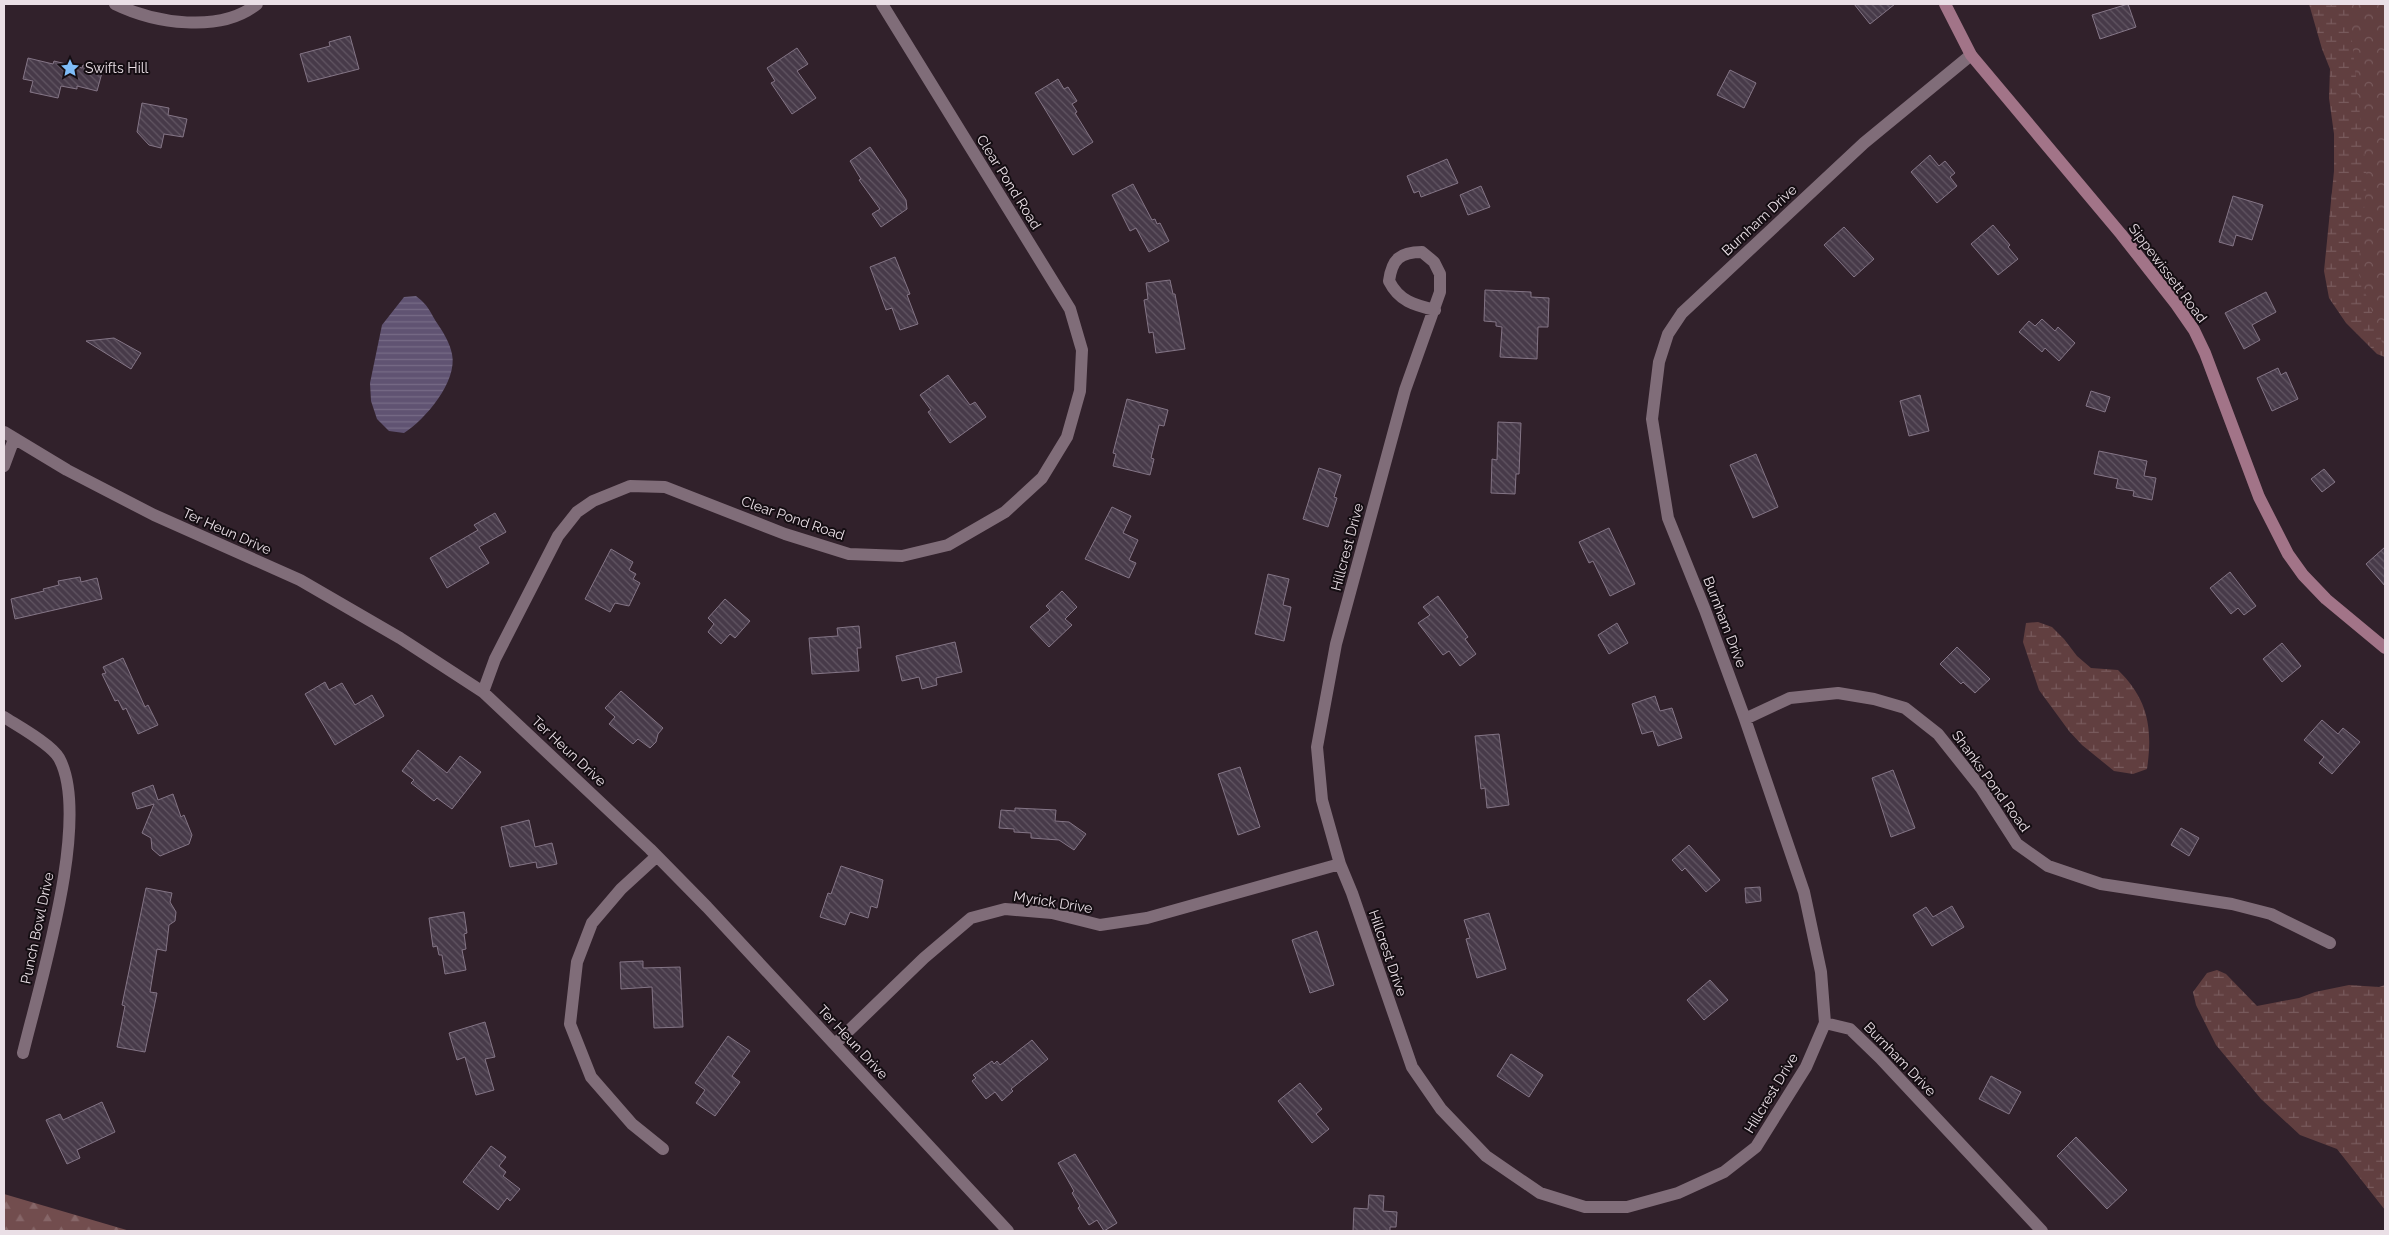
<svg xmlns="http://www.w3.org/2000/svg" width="2389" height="1235" font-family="Raleway,sans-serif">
<defs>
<pattern id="forest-firs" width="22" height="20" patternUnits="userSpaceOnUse" patternTransform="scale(1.25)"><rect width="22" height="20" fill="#724d4e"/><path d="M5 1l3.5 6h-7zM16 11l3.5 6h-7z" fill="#866668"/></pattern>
<pattern id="wetland-marsh" width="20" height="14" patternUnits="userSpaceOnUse" patternTransform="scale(1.25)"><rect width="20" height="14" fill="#613f40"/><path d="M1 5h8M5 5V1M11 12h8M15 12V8" fill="none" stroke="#785a5c"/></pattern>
<pattern id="park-crowns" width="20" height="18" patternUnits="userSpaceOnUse" patternTransform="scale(1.25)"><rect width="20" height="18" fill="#613f40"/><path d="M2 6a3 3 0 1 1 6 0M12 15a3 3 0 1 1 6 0" fill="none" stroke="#785a5c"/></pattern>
<pattern id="water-rules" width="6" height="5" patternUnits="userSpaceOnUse" patternTransform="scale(1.25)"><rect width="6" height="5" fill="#605372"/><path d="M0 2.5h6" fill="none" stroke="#776b86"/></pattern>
<pattern id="building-back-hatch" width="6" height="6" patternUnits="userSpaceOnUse" patternTransform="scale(1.25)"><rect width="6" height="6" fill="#473a49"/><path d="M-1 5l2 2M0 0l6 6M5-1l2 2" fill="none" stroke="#625663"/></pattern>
</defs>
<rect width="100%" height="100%" fill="#31212b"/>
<path fill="url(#forest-firs)" d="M4,1194L130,1231H4Z"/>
<path fill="url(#wetland-marsh)" d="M2309,4H2385V357L2377,354L2346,323L2329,298L2324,271L2334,171V134L2329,98L2330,69L2322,49Z
M2038,622L2052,627L2064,639L2077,656L2091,668L2118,670C2148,699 2153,728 2147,769L2133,774L2114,771L2082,745L2069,731L2039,690L2023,642L2026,623Z
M2217,970L2226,974L2257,1006L2299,998L2315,992L2349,985L2379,987L2385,985V1210L2337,1149L2300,1135L2261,1099L2216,1045L2196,1005L2193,992L2207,973Z"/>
<path fill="url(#park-crowns)" d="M2348,4H2385V351L2358,271L2367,179Z"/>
<path fill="url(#water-rules)" d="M416,296C428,305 429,310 437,323C443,332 450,343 452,354C458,381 425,420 404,433L389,431L377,419L371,401L370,383L382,325L404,297Z"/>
<path fill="url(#building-back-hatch)" stroke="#847586" d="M1854,4H1895L1870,24Z
M2128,4L2136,27L2100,39L2092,15Z
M350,36L359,69L308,82L300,54L330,46L329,42Z
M797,48L808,64L797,71L816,98L792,114L771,83L775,81L767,68Z
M28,58L53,64L54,61L82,68L83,65L103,69L97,91L77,86V89L61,86L58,98L30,92L33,81L23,79Z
M1730,70L1756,83L1744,108L1717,95Z
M1058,79L1064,89L1068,87L1077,101L1072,104L1077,112L1075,113L1093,142L1073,155L1035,93Z
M142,103L169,108L168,115L187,119L183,137L164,134L161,148L149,145L137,132Z
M870,147L906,200L907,209L881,227L872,214L880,209L859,180L861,179L850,161Z
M1930,155L1939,166L1945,161L1955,173L1950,177L1957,186L1937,203L1911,172Z
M1447,159L1458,183L1421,197L1419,191L1414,193L1407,176Z
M1133,184L1152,220L1155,219L1157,224L1160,223L1169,241L1149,252L1136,228L1130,231L1112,195Z
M1481,186L1490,207L1468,215L1460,195Z
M2233,196L2263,205L2252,240L2236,235L2233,246L2219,242Z
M1993,225L2010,245L2008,247L2018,259L1998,275L1971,244Z
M1844,227L1874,259L1854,277L1824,245Z
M895,257L910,294L907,295L918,324L900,330L892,308L886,310L870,267Z
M1170,280L1173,294H1175L1185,349L1156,353L1153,332L1149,333L1144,300L1148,299L1146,283Z
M1485,290L1531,292V297L1549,298L1548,327H1538L1537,359L1500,357L1502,327L1496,326V322L1484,321Z
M2266,292L2276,312L2252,325L2260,340L2244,349L2225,313Z
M2042,319L2055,331L2058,327L2075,343L2059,361L2045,348L2042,352L2019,332L2029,321L2035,326Z
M114,338L141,353L131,369L86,341Z
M2278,368L2281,375L2286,372L2298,399L2272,411L2257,378Z
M948,375L970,405L975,402L986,417L950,443L928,412L931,410L920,395Z
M2091,391L2110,397L2105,412L2086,406Z
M1920,395L1929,431L1909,436L1900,401Z
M1127,399L1168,410L1164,426L1159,425L1151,458L1154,459L1150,475L1113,466L1116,454L1113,453Z
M1498,422L1521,423L1519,474H1516L1515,494L1491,493L1492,459L1497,460Z
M2099,451L2147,461L2144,476L2156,478L2152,500L2133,496L2134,491L2116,488L2118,479L2094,474Z
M1756,454L1778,507L1753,518L1730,465Z
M1319,468L1341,475L1334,497L1337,498L1328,527L1303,519Z
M2324,469L2335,482L2322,492L2311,479Z
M1112,507L1131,516L1123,533L1138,540L1129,560L1136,563L1129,578L1085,559Z
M495,513L506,532L479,547L489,563L447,588L430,558L478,530L474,525Z
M1609,528L1635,584L1610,596L1593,561L1589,563L1579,542Z
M2385,547V586L2366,564Z
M611,549L633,562L629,570L636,574L633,579L640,583L629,606L615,603L610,612L585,599Z
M2230,572L2256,606L2244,615L2238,608L2231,614L2210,588Z
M1268,574L1289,579L1283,605L1291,607L1284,641L1255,634Z
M80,577L81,582L97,578L102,599L15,619L11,599L44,591L43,589L59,585L58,581Z
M1062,591L1077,607L1065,619L1072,625L1049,647L1030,627L1050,610L1046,606Z
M1438,596L1468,637L1465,639L1476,654L1460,666L1449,651L1443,655L1418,623L1430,615L1423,607Z
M725,599L750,621L735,638L730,634L721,644L708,632L714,624L708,618Z
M1617,623L1628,643L1609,654L1598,635Z
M859,626L861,648H857L859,671L812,674L809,638L838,636L837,628Z
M955,642L962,672L936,678L937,685L922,689L919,677L902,681L896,656Z
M2282,643L2301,666L2282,682L2263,659Z
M1957,647L1990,679L1975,693L1963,682L1961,684L1940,664Z
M123,658L145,707L148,705L158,725L138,734L126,708L123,710L118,700L115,701L102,674L106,673L103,667Z
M325,682L329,690L342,683L355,705L372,695L384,716L335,745L305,694Z
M621,691L663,728L658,734L656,742L650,748L638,739L633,744L609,724L615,717L605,708Z
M1655,696L1660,711L1672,708L1682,738L1658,746L1653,731L1642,734L1632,704Z
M2322,720L2338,734L2343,728L2360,742L2332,774L2319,763L2324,757L2304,740Z
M1499,734L1509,805L1487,808L1485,788L1481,789L1475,736Z
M418,750L447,773L460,756L481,772L452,809L437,798L434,801L411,783L414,780L402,771Z
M1240,767L1260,827L1238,835L1218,774Z
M1893,770L1915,828L1891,837L1872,778Z
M153,785L158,800L173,794L181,817L184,815L192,835L189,844L160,856L152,849L151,838L142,833L154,804L137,809L132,793Z
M1015,808L1056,810L1055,821L1069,822L1086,834L1074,850L1059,840L1031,838V833L1014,832V829L999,828L1001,810L1015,811Z
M529,820L535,847L552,843L557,864L537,868L536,862L510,867L501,827Z
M2181,828L2199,838L2189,856L2171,845Z
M1689,845L1720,880L1706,892L1685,868L1682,871L1672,860Z
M841,866L883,880L877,908L871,906L868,918L850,912L845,925L820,917L828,893L831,894Z
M1760,887L1761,901L1746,903L1745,888Z
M146,888L172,893L170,902L176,912L175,921L169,925L166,951L157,949L150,992L157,993L145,1052L117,1047L125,1006L122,1005Z
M1952,906L1964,927L1932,946L1913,915L1926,907L1933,917Z
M464,912L467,933L464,934L466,949L462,950L466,970L445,974L442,955H439L437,946L433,947L429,918Z
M1489,913L1506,969L1477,978L1466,939L1470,938L1464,920Z
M1317,931L1334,985L1310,993L1292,940Z
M643,961V968L680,967L683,1027L654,1028L652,987L621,989L620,962Z
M1710,980L1728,1000L1704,1020L1687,1000Z
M485,1022L495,1057L485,1059L494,1090L476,1095L465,1057L457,1060L449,1033Z
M728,1036L750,1051L732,1076L740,1082L715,1116L696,1103L705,1090L695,1083Z
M1032,1040L1048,1059L1011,1089L1013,1091L1002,1101L995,1092L986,1099L972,1081L976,1078L973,1075L992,1061L994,1064L997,1061L1000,1065Z
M1511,1054L1543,1075L1529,1097L1497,1076Z
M1991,1076L2021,1092L2009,1114L1979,1099Z
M1300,1083L1322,1109L1316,1114L1329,1129L1312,1143L1278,1101Z
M102,1102L115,1132L77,1150L80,1158L67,1164L46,1120L60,1114L63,1120Z
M2076,1137L2127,1190L2107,1209L2057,1156Z
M491,1146L506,1157L499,1166L506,1172L503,1176L520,1189L510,1201L507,1198L498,1210L463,1182Z
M1075,1154L1117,1223L1104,1231L1097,1220L1089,1225L1078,1208L1080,1206L1072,1193L1074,1191L1058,1163Z
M1369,1195L1384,1196L1383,1211L1397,1212L1396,1227H1390V1231H1353L1354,1208L1368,1209Z"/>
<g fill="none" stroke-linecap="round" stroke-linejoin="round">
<path stroke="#806d79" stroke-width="12" d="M115,4C154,23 220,34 257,4
M1971,55L1864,143L1682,313L1668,334L1659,362L1652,419L1668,518L1705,610L1745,719L1804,892L1821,972L1825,1023L1850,1029L1880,1058L2042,1231
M1435,310C1414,305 1399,301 1389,281C1392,259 1400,252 1422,252L1434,262L1440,274V292L1405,390L1336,644L1317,747L1322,800L1340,864L1352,893L1412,1067L1441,1109L1486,1156L1540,1193L1585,1207H1627L1678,1193L1724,1172L1756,1147L1806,1067L1825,1023
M4,432L67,470L154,515L300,580L400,638L483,692L650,849L707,907L1008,1231
M4,466L14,439
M483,692L495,659L558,536L577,512L593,501L630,486L665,487L785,534L849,554L902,556L948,545L1005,512L1042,478L1067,437L1080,391L1082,350L1070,309L882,4
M4,717C18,726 51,744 59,758C92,818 39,986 23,1053
M1745,719L1790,698L1838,693L1874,699L1905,708L1938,734L1981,788L2017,844L2048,866L2101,884L2232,904L2271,914L2330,943
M657,856L621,889L592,923L577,962L570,1024L591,1077L632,1124L663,1149
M835,1044L924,958L971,918L1005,909L1052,913L1100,925L1147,918L1340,864"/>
<path stroke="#a27488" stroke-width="12" d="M1945,4L1971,55L2121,234L2176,304L2194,330L2205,353L2259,497L2288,554L2303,575L2326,599L2385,648"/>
</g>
<defs>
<g id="sight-bare" transform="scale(1.5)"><path d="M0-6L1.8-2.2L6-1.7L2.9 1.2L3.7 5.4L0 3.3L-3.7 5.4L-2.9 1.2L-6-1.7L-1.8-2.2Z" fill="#7fbdf9" stroke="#140d12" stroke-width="2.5" paint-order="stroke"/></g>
</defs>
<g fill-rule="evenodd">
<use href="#sight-bare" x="70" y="68"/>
</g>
<g text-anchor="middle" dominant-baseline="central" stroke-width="4" stroke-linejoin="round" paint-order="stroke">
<g font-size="14" fill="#eadfe6" stroke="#140d12" text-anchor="start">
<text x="85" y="68">Swifts Hill</text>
</g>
<g font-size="14" fill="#eadfe6" stroke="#140d12">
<text transform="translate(1009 182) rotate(58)">Clear Pond Road</text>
<text transform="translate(1759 220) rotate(-43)">Burnham Drive</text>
<text transform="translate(2168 273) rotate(53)">Sippewissett Road</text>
<text transform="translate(793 518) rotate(19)">Clear Pond Road</text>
<text transform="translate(227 531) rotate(24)">Ter Heun Drive</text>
<text transform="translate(1347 547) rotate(-75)">Hillcrest Drive</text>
<text transform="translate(1725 622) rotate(69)">Burnham Drive</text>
<text transform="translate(569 751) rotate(43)">Ter Heun Drive</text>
<text transform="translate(1991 781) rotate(54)">Shanks Pond Road</text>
<text transform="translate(1053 902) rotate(9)">Myrick Drive</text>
<text transform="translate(37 928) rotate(-78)">Punch Bowl Drive</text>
<text transform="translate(1388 953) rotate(71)">Hillcrest Drive</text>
<text transform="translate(853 1042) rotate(47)">Ter Heun Drive</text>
<text transform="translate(1900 1059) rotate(46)">Burnham Drive</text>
<text transform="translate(1771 1093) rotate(-59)">Hillcrest Drive</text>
</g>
</g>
<rect width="2389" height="1235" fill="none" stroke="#eadfe6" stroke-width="10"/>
</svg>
